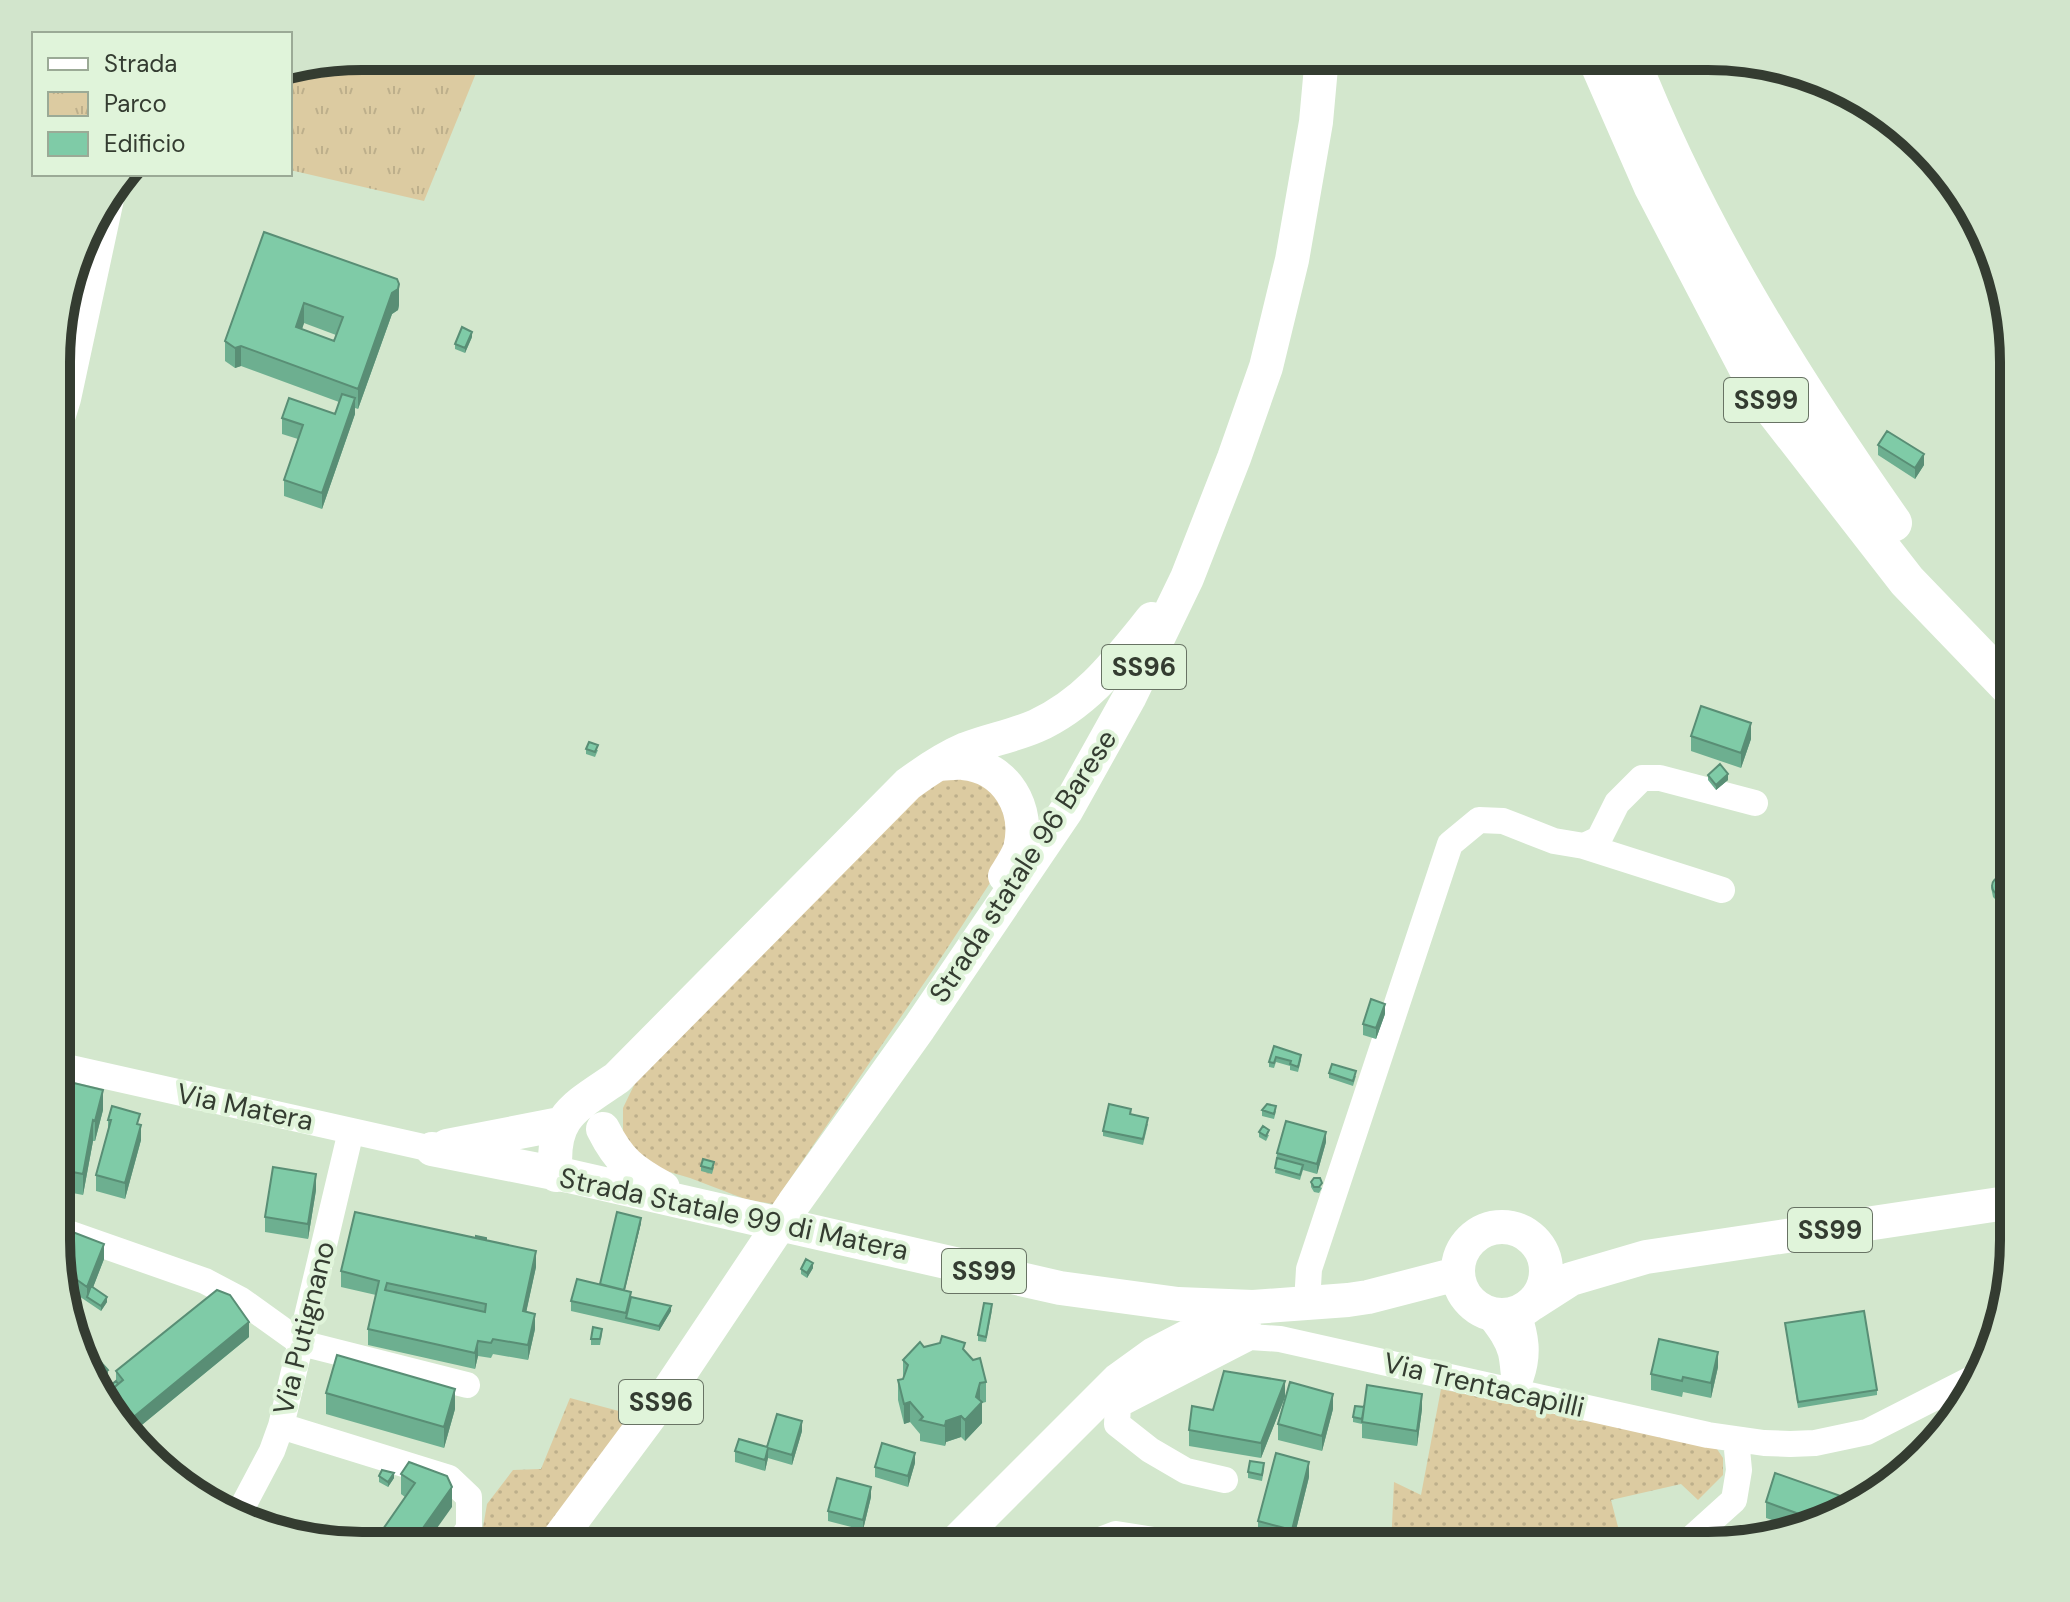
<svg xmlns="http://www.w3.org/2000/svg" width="2070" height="1602" font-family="'DM Sans',sans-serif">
<defs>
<pattern id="grass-dots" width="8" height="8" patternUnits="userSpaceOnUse" patternTransform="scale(2)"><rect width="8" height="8" fill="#dccba1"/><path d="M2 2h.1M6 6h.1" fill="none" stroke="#bdaf8b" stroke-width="1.8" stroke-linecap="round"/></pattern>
<pattern id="park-tufts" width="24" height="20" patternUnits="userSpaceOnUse" patternTransform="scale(2)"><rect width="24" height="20" fill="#dccba1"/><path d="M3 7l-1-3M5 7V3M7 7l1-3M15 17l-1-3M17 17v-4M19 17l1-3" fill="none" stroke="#bdaf8b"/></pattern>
</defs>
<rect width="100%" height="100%" fill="#d3e7cd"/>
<path fill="url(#grass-dots)" d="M948,770L990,785L1013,823L1007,857L933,970L773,1204L745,1199L690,1178L646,1165L623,1134V1108L637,1079L924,780Z
M1441,1389L1717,1449L1723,1458V1475L1698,1500L1681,1484L1611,1500L1623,1546H1391L1394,1482L1421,1495Z
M570,1398L630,1414L539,1545H480L487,1504L513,1470L541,1469Z"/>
<path fill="url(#park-tufts)" d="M362,56H483L424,201L290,170V68Z"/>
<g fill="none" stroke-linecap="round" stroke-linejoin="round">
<path stroke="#fff" stroke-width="26" d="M58,431L68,399L113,190
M1584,846L1722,890
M57,1065L432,1149
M71,1234L205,1281L241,1300L301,1343L467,1385
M1307,1303L1309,1269L1450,844L1479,820L1503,821L1554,841L1584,846L1599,839L1617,803L1642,778H1660L1755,803
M1518,1313C1526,1336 1529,1354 1521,1377
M1488,1314C1497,1326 1507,1338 1511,1353C1514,1366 1513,1379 1517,1392
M281,1426L449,1478L469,1497V1528L458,1545
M1225,1480L1186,1471L1150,1450L1117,1424L1118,1405L1250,1337L1280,1339L1708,1435L1764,1443L1790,1444L1815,1443L1867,1432L1979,1375
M237,1517L272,1451L281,1426L351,1131
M1084,1546L1116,1534L1191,1546
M1683,1546L1734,1500L1739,1470L1736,1439"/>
<path stroke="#fff" stroke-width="34" d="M938,764C946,764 955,762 963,763C1007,767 1030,809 1020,849C1017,858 1010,868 1005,876
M603,1129C619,1161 632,1171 663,1188
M447,1146L560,1124
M432,1149L569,1176L1060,1288L1178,1304L1253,1307L1348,1300L1368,1297L1457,1274
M556,1175C550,1117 573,1108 617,1078L908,784C927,770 945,758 966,749C989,740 1013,736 1036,726C1087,703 1118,661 1152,619
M1458 1271a44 44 0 1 1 88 0a44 44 0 1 1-88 0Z
M1532,1304L1571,1279L1646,1257L2013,1202
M554,1545L667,1393L794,1203L919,1028L1066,811L1129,698L1187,578L1234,458L1266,367L1292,260L1316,122L1322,56
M952,1546L1118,1380L1154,1354L1206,1327L1246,1316"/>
<path stroke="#fff" stroke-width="38" d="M1596,57L1653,187L1760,392L1907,581L2014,692
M1630,57C1694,222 1791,378 1893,523"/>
</g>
<path fill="#6daf90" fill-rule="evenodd" d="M264,232L399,305L398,310L392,314L358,409L355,408V414L322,509L284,496V480L298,439L282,434V418L335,414L339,402L241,366L235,368L225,361V341ZM304,323L336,335L334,341L302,329Z
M472,337L465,353L455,349V344Z
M1878,445L1924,465L1915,479L1878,455Z
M1691,736L1751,739L1741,768L1691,751Z
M586,749L598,750L595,757L586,754Z
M1708,775L1728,780L1716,790L1708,780Z
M1991,887L2011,890L2008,900L1997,901L1993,897Z
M1385,1014L1376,1039L1363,1035V1024Z
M1274,1046L1301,1060L1298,1072L1290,1070V1066L1276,1062L1274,1068L1269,1067V1062Z
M1329,1073L1356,1076L1353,1086L1329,1078Z
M57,1079L103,1110L95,1141H93L83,1195L57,1190Z
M1262,1110L1276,1111L1274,1119L1262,1116Z
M1131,1115L1148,1124L1143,1145L1103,1136V1131Z
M108,1120L140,1124L141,1140L125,1199L96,1191V1175L108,1131Z
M1259,1132L1269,1135L1266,1141L1259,1137Z
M1326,1142L1317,1174L1303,1170L1300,1180L1275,1173L1277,1153Z
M701,1166L714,1167L712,1174L701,1171Z
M1311,1182L1322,1188L1319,1193L1314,1192L1311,1187Z
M316,1190L308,1239L265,1232V1217Z
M641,1223L625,1290L631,1297L671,1311L659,1331L571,1311V1301L600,1284Z
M486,1241L536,1267L526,1312L535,1329L528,1360L493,1354L491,1358L478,1356L475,1369L368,1345V1329L376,1295L341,1287V1271Z
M104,1259L93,1287L107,1302L101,1311L64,1286L57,1260Z
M813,1268L807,1278L801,1274V1269Z
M992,1310L986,1342L978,1341V1335Z
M1785,1323L1877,1390V1395L1798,1408Z
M602,1334L600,1345H591V1339Z
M249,1337L132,1433L116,1381V1371Z
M78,1339L108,1375L100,1381L84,1360Z
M924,1347L965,1351L986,1382V1402L982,1403V1423L965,1441L961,1437L946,1442L945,1446L920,1441V1434L910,1422L904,1424L898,1400V1380L903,1379V1360Z
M1718,1367L1711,1398L1683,1392L1682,1397L1651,1390V1374Z
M326,1393L455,1409L444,1448L326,1414Z
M1285,1397L1261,1458L1189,1446V1430Z
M1364,1407L1422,1409L1417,1446L1362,1438V1424L1353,1422V1417Z
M1333,1409L1322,1451L1278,1440V1424Z
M802,1431L792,1465L768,1458L765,1471L735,1462V1451L767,1447Z
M915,1463L908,1487L875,1477V1467Z
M1264,1469L1262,1481L1248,1478V1472Z
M401,1474L452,1507L405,1497L401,1494Z
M379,1476L394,1478L388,1487L379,1482Z
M1309,1477L1292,1546L1258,1537V1521Z
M871,1497L863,1530L828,1521V1511Z
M1766,1502L1825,1522L1796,1528L1766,1518Z"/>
<path fill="#598e75" d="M399,284V305L398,310L392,314L358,409V389L392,293Z
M304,303V323L296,347V327Z
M472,332V337L465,353V348Z
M241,346V366L235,368V348Z
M355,398V414L322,509V493Z
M1924,454V465L1915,479V468Z
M1751,723V739L1741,768V753Z
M1728,774V780L1716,790V785Z
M1385,1004V1014L1376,1039V1028Z
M103,1090V1110L95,1141V1121Z
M93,1120V1141L83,1195V1174Z
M141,1125V1140L125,1199V1183Z
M1326,1132V1142L1317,1174V1164Z
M316,1174V1190L308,1239V1224Z
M641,1218V1223L622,1300V1295Z
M104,1244V1259L89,1298L87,1297V1287Z
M536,1251V1267L523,1327V1311Z
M813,1263V1268L807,1278V1273Z
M107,1297V1302L101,1311V1306Z
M671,1306V1311L659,1331V1326Z
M535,1314V1329L528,1360V1345Z
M249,1322V1337L132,1433L125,1424Z
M478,1341V1356L475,1369V1353Z
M1718,1352V1367L1711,1398V1383Z
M108,1370V1375L100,1381V1376Z
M1285,1381V1397L1261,1458V1443Z
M980,1383V1405L982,1402V1423L965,1441V1420L976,1397Z
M455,1389V1409L444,1448V1427Z
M1333,1394V1409L1322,1451V1436Z
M1422,1394V1409L1417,1446V1431Z
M910,1402V1422L904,1424V1404Z
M961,1416V1437L946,1442L945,1446V1426L946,1421Z
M802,1421V1431L792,1465V1455Z
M768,1448V1458L765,1471V1460Z
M915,1453V1463L908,1487V1476Z
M1309,1462V1477L1292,1546V1530Z
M394,1473V1478L388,1487V1482Z
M452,1487V1507L425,1545H411Z
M871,1487V1497L863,1530V1520Z"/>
<path fill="#7fcba7" stroke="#598e75" stroke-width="2" fill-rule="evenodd" d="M264,232L397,279L399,284L398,289L392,293L358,389L241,346L235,348L225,341ZM304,303L343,317L334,341L296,327Z
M462,327L472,332L465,348L455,344Z
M342,394L355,398L322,493L284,480L303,425L282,418L289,398L335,414Z
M1887,431L1924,454L1915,468L1878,445Z
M1701,706L1751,723L1741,753L1691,736Z
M589,742L598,745L595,752L586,749Z
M1720,764L1728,774L1716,785L1708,775Z
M1992 886a9 9 0 1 1 18 0a9 9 0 1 1-18 0Z
M1371,999L1385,1004L1376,1028L1363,1024Z
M1274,1046L1301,1055L1298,1067L1290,1064L1291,1061L1276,1057L1274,1063L1269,1062Z
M1332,1064L1356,1071L1353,1081L1329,1073Z
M57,1079L103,1090L95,1121L93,1120L83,1174L57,1169Z
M1109,1104L1131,1109L1130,1114L1148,1118L1143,1139L1103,1131Z
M1267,1104L1276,1106L1274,1114L1262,1110Z
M112,1106L140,1114L137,1124L141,1125L125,1183L96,1175L111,1120H108Z
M1286,1121L1326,1132L1317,1164L1277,1153Z
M1263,1126L1269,1130L1266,1136L1259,1132Z
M1277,1158L1303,1165L1300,1175L1275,1168Z
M703,1159L714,1162L712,1169L701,1166Z
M273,1167L316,1174L308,1224L265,1217Z
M1314,1178H1320L1322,1183L1319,1187H1314L1311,1182Z
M355,1212L536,1251L523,1311L535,1314L528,1345L493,1339L491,1343L478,1341L475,1353L368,1329L379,1281L341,1271ZM387,1283L486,1304L485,1312L385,1290Z
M617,1212L641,1218L624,1290L600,1284Z
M57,1226L104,1244L87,1287L59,1267L57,1260Z
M476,1236L486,1238V1240L476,1238Z
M806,1259L813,1263L807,1273L801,1269Z
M577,1279L631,1292L626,1313L571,1301Z
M91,1286L107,1297L101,1306L87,1297Z
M217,1290L230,1295L249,1322L125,1424L104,1396L123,1380L116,1371Z
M631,1297L671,1306L659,1326L626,1318Z
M984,1303L992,1304L986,1337L978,1335Z
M1864,1311L1877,1390L1798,1402L1785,1323Z
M593,1327L602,1329L600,1339H591Z
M942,1336L965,1343L963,1349L973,1360L980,1358L986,1382L980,1383L976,1397L982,1402L965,1420L961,1416L946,1421L945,1426L920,1420L923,1417L910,1402L904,1404L898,1380L903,1379L908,1365L903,1360L920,1342L924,1347L940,1343Z
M79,1338L108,1370L100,1376L82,1352L78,1339Z
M1659,1339L1718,1352L1711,1383L1683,1377L1682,1381L1651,1374Z
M337,1355L455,1389L444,1427L326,1393Z
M1224,1371L1285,1381L1261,1443L1189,1430L1192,1406L1213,1410Z
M116,1381L118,1384L104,1396L101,1393Z
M1290,1382L1333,1394L1322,1436L1278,1424Z
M1367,1385L1422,1394L1417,1431L1362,1422Z
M1355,1406L1364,1407L1362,1419L1353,1417Z
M777,1414L802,1421L792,1455L768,1448L765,1460L735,1451L739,1439L767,1447Z
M882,1443L915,1453L908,1476L875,1467Z
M1276,1453L1309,1462L1292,1530L1258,1521Z
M1250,1461L1264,1463L1262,1475L1248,1472Z
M409,1462L447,1476L452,1487L411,1545H372L415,1483L401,1474Z
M382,1470L394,1473L388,1482L379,1476Z
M1775,1473L1855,1501L1824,1523L1766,1502Z
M837,1478L871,1487L863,1520L828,1511Z"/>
<g text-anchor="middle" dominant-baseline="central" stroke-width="8" stroke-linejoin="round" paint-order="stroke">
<g fill="#e0f4da" stroke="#687364" stroke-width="2">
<rect x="1724" y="378" width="84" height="44" rx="6"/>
<rect x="1102" y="645" width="84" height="44" rx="6"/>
<rect x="1788" y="1208" width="84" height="44" rx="6"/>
<rect x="942" y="1249" width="84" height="44" rx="6"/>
<rect x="619" y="1380" width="84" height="44" rx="6"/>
</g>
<g font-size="26" font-weight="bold" fill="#343c31">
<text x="1766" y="400">SS99</text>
<text x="1144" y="667">SS96</text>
<text x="1830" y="1230">SS99</text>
<text x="984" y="1271">SS99</text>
<text x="661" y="1402">SS96</text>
</g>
<g font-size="28" fill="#343c31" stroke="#e0f4da">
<text transform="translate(1023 866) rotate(-57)">Strada statale 96 Barese</text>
<text transform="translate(245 1107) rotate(12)">Via Matera</text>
<text transform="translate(734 1214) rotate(12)">Strada Statale 99 di Matera</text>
<text transform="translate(304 1328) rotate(-76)">Via Putignano</text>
<text transform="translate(1484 1385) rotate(13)">Via Trentacapilli</text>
</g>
</g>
<path d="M0 0H2070V1602H0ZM362 70H1708A292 292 0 0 1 2000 362V1240A292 292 0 0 1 1708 1532H362A292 292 0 0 1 70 1240V362A292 292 0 0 1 362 70Z" fill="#d2e5cc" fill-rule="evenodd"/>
<path fill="none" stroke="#343c31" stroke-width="10" d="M362 70H1708A292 292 0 0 1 2000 362V1240A292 292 0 0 1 1708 1532H362A292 292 0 0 1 70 1240V362A292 292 0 0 1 362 70Z"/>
<rect x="32" y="32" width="260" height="144" fill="#e0f4da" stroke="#9baa96" stroke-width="2"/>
<rect x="48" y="58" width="40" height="12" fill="#ffffff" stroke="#9baa96" stroke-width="2"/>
<text x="104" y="72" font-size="24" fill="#343c31">Strada</text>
<rect x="48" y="92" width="40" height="24" fill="url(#park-tufts)" stroke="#9baa96" stroke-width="2"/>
<text x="104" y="112" font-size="24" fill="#343c31">Parco</text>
<rect x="48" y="132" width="40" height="24" fill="#7fcba7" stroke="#9baa96" stroke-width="2"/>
<text x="104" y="152" font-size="24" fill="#343c31">Edificio</text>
</svg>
